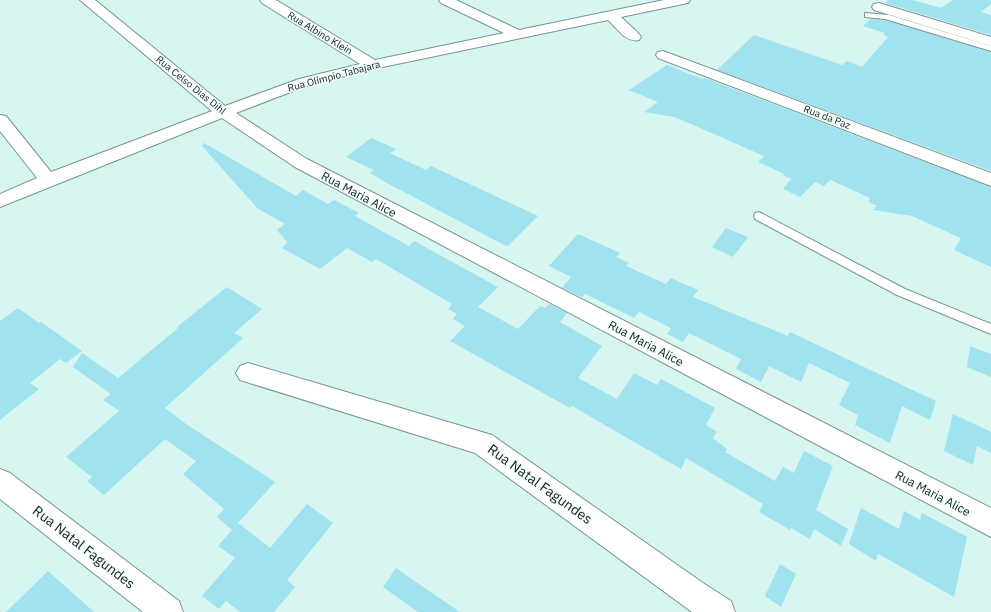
<svg xmlns="http://www.w3.org/2000/svg" width="991" height="612" font-family="'IBM Plex Sans',sans-serif">
<rect width="100%" height="100%" fill="#d7f5f1"/>
<path fill="#a0e2ee" d="M888,0H912L941,8L953,0H991V4L981,12L991,15V35L885,3Z
M870,19L885,20L991,52V171L717,70L754,35L842,65L847,61L862,67L888,37L883,35L885,33L863,26Z
M667,65L702,79L705,78L991,187V267L954,250L961,238L912,216L873,210L877,206L869,202L870,198L835,182L830,180L824,186L815,182L800,197L783,189L791,179L783,175L784,174L758,162L764,156L675,117L644,112L658,102L629,90Z
M371,138L396,149L390,153L426,170L431,166L538,216L508,246L504,245L387,183L370,173L374,170L346,157Z
M204,143L296,196L303,190L328,204L334,200L359,213L355,216L409,246L414,241L498,287L478,307L518,329L540,306L545,308L549,304L567,313L560,322L602,346L578,378L617,399L634,373L657,385L661,379L715,408L706,425L717,432L713,438L727,449L725,452L775,481L783,467L794,473L804,451L833,466L816,510L848,529L841,546L814,529L810,539L791,528L790,530L759,512L763,504L686,458L681,469L572,406L570,408L450,341L465,326L453,319L457,314L448,309L452,304L376,259L372,262L347,248L320,269L282,248L287,242L277,230L285,224L257,208L202,146Z
M726,228L748,237L733,257L712,247Z
M578,234L620,253L616,257L629,263L626,266L666,284L671,278L698,290L693,297L788,336L790,332L936,401L930,420L902,406L890,443L855,425L858,415L839,405L850,383L809,363L801,382L769,366L761,382L736,369L741,359L689,333L683,342L667,334L671,328L639,312L634,318L585,294L582,297L562,288L571,277L549,266Z
M227,287L262,309L234,333L243,338L165,408L186,424L275,482L238,523L270,548L307,504L333,523L287,580L295,587L274,612H240L226,601L219,609L202,596L235,558L218,546L232,530L217,517L224,509L183,474L196,461L165,439L104,495L87,481L92,477L66,457L119,411L103,400L111,394L73,367L82,353L118,378L178,328L177,327Z
M18,308L39,323L41,322L82,351L66,363L60,359L30,383L39,389L0,420V321Z
M970,346L991,354V377L967,367Z
M953,414L991,432V453L977,446L973,465L944,451Z
M861,508L899,529L904,511L920,520L922,513L967,537L954,597L884,557L878,554L876,561L849,544Z
M780,564L796,574L781,607L765,596Z
M396,568L416,582L460,612H418L383,587Z
M48,571L94,612H6Z"/>
<g fill="none" stroke-linecap="round" stroke-linejoin="round">
<g stroke="#789491" stroke-width="2">
<path id="lane" d="M865,13L889,15L991,46V51L885,19L865,17Z
M759,212L905,289L991,324V334L897,295L755,219L754,216L755,213Z"/>
</g>
<g stroke="#789491" stroke-width="2">
<path id="street" d="M80,0H95L225,106L299,79L360,64L262,3L260,0H276L375,60L504,33L441,3L439,0H456L519,30L664,0H690L688,3L683,4L621,17L639,34L641,37L639,40C626,43 617,28 608,20L373,69L309,85L236,113L307,159L991,508V537L295,167L222,118L0,207V194L37,178L0,131V115L6,116L51,172L212,111Z
M879,3L991,37V46L874,10L872,7L874,4Z
M663,51L991,173V186L658,58L656,55L658,52Z
M248,363L492,435L703,583L731,601L735,612H692L475,453L240,380L236,373L240,366Z
M0,469L10,473L179,601L183,612H143L0,499Z"/>
</g>
<use href="#lane" fill="#fff" fill-rule="evenodd"/>
<use href="#street" fill="#fff" fill-rule="evenodd"/>
</g>
<g text-anchor="middle" dominant-baseline="central" stroke-width="3" stroke-linejoin="round" paint-order="stroke">
<g font-size="10" fill="#15201f" stroke="#f2fefc">
<text transform="translate(320 33) rotate(31)">Rua Albino Klein</text>
<text transform="translate(334 76) rotate(-15)">Rua Olímpio Tabajara</text>
<text transform="translate(191 85) rotate(39)">Rua Celso Dias Dihl</text>
<text transform="translate(827 117) rotate(21)">Rua da Paz</text>
</g>
<g font-size="12" fill="#15201f" stroke="#f2fefc">
<text transform="translate(359 194) rotate(28)">Rua Maria Alice</text>
<text transform="translate(646 343) rotate(28)">Rua Maria Alice</text>
<text transform="translate(933 493) rotate(28)">Rua Maria Alice</text>
</g>
<g font-size="14" fill="#15201f" stroke="#f2fefc">
<text transform="translate(540 484) rotate(36)">Rua Natal Fagundes</text>
<text transform="translate(84 547) rotate(38)">Rua Natal Fagundes</text>
</g>
</g>
</svg>
